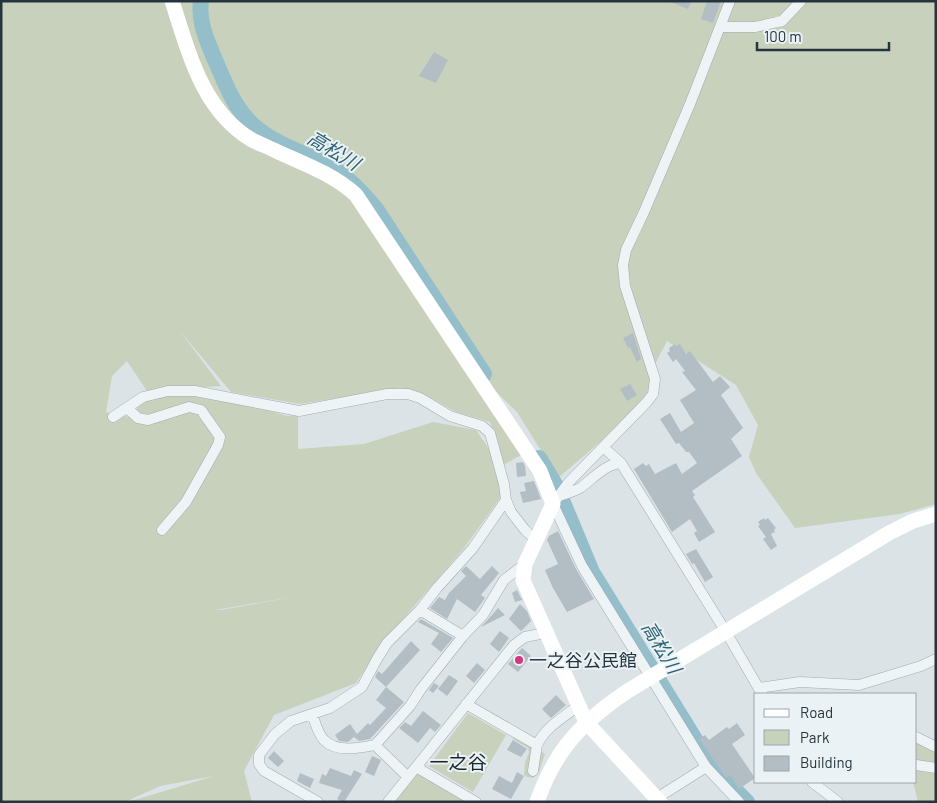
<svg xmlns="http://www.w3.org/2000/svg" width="937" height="803" font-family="Barlow,'Noto Sans JP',sans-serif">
<rect width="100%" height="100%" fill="#dbe3e7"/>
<path fill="#c8d1bc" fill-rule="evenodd" d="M1,1H936V504L900,514L795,528L756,473L749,457L758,425L736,385L667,341L652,370L650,389L641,401L613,431L558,478L517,412L496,392L525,453L503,465L490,422L456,412L426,395L400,388L300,404L231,392L180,331L221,386L147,391L127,361L112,376L106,412L140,419L136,410L145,396L214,395L287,416L298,415V449L364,444L433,422L476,430L489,449L503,494L464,548L385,640L356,683L274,715L244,771L252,802H128L214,776L160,786L125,802H1ZM287,598L221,610H215L286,598Z
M468,713L506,735L473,792L429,766Z
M515,735L545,754L539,772L533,778L527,777L524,775L525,763L529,752L528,748L513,739Z
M916,741L936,748V802H918L913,782H916Z
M419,772L469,802H395Z"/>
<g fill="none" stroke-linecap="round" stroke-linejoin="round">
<path stroke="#93beca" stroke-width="16" d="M201,1C198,23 207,40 215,60C224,80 232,103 248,120C270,144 304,152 331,167C349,178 363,193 376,209L484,374
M539,458L556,486
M562,500L592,572L712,767L747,802"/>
</g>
<path fill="#b2bec4" d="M668,1H692L688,9Z
M707,1H721L713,23L701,19Z
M434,52L448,60L436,83L419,76Z
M633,333L641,359L637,362L630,347L628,348L623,338Z
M675,344L676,346L680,344L686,354L690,351L713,382L720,376L730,387L721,395L743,428L731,439L742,456L692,491L695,495L693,497L715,532L699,542L694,533L697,531L690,519L672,532L634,469L643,463L646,466L649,464L655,474L676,463L682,474L697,463L689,452H686L679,443L676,444L660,419L670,413L681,432L694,423L680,400L696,390L682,372L685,371L676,359L673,362L667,353L670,351L669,348Z
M630,384L637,395L627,401L620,389Z
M523,462L525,466L526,476L517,477L516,463Z
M534,481L541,499L523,503L520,492L526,491L524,483Z
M764,518L765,520L768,518L776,528L774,530L775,532L771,534L777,546L771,550L763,539L766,537L758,526L760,525L758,522Z
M558,531L576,569L594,599L567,612L553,588L545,570L558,564L547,540L549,536Z
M696,549L713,577L705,582L694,563L692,564L686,554Z
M466,566L480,579L492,566L499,573L481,595L485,598L475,612L457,599L447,619L430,608L439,597L445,600L449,593L466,576L461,571Z
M517,590L522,600L515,602L512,593Z
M520,604L527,611L531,621L521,631L509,619Z
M498,608L505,615L481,627L491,616Z
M421,619L453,638L441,652L431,644L439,633L418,622Z
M500,631L509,638L499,652L490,644Z
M411,641L420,650L386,687L375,677L378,671L382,674Z
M522,648L531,656L518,672L508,664Z
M477,663L485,670L474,683L466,676Z
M449,675L458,681L447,696L438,689Z
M434,683L439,686L433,693L429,690Z
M386,687L404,702L370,739L359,741L354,737L356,735L348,742L339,741L335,735L350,724L357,734L368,723L370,725L386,708L376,700Z
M556,695L566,705L551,718L542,709Z
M423,711L441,725L435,732L430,728L418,743L399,728L405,722L411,726Z
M737,723L745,735L732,744L755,778L739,789L730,775L726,778L699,739L705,735L709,740L727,727L729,729Z
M513,740L527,749L521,757L507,750Z
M274,751L284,761L278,767L268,758Z
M372,756L381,760L374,776L365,772Z
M330,768L351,776L354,770L362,774L344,802L337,799L342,790L319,783L322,774L326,776Z
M517,772L524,776L511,799L492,789L499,776L512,783Z
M300,773L314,779L310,788L297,781Z"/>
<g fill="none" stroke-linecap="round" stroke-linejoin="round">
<g stroke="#a0abb1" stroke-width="11">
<path id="street" d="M730,1L690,104L644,212L626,250L623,265L625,286L655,379L653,394L647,402L569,482L553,504L582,566L706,767L739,802
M720,27H755L782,21L801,1
M127,408L138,418L148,420L189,407L201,410L220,437L218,445L186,502L162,530
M113,417L143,397L168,391H195L299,411L387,394H408L420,398L450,416L482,426L490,433L504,484L506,500L511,512L525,530L536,540
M603,447L621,463L726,632L762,694
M557,497C565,494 572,492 580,488C593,479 605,464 621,463
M420,610L437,588L473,548L506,500
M759,688L800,682L859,685L921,666L936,659
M466,704L537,745C545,728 562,718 578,706
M312,714C315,722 318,734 324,740C336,753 360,748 375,745L408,777
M916,737L936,747
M375,745L410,706L421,689L463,636L483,615L504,580L525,564
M916,765L936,768
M416,767L476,802
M533,771L537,745
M812,782L838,802
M657,798L706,767
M318,802L264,771L259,764V755L275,734L291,721L330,708L362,687L377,659L387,643L420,610L463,636
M388,802L514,645L525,637L545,633"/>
</g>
<use href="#street" stroke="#eef3f5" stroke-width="10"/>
<path stroke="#fff" stroke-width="15" d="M172,1C189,53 202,110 252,140C260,144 268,147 276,151C304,164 333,174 356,195L540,471L553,504L525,564L523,580L586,722L660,802
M537,802C555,750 581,723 626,692L889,533L913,521L936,514"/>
</g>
<circle fill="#d6367e" stroke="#ebf2f5" stroke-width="2" cx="519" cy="660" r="5"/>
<g text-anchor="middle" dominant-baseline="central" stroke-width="4" stroke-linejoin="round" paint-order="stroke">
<g font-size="18" fill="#24353e" stroke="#ebf2f5" text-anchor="start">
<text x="529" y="660">一之谷公民館</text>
</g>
<g font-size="19" font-style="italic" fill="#2c6274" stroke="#ebf2f5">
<text transform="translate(334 150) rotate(31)">高松川</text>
<text transform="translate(662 647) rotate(59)">高松川</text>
</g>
<g font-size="19" fill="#17262e" stroke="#ebf2f5">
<text x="458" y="761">一之谷</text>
</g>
</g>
<rect width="937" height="803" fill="none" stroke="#24353e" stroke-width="5"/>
<rect x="754" y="693" width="162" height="90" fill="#ebf2f5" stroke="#9ba6ac"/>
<rect x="764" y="709" width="25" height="8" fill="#ffffff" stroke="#9ba6ac"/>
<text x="800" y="718" font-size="15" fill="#24353e">Road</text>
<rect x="764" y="730" width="25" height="15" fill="#c8d1bc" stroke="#9ba6ac"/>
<text x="800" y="743" font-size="15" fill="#24353e">Park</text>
<rect x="764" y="756" width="25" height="15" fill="#b2bec4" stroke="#9ba6ac"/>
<text x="800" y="768" font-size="15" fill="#24353e">Building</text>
<path d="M757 42v8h132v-8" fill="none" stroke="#24353e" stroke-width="2.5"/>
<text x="764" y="42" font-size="15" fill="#24353e" stroke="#ebf2f5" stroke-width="4" paint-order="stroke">100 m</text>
</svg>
